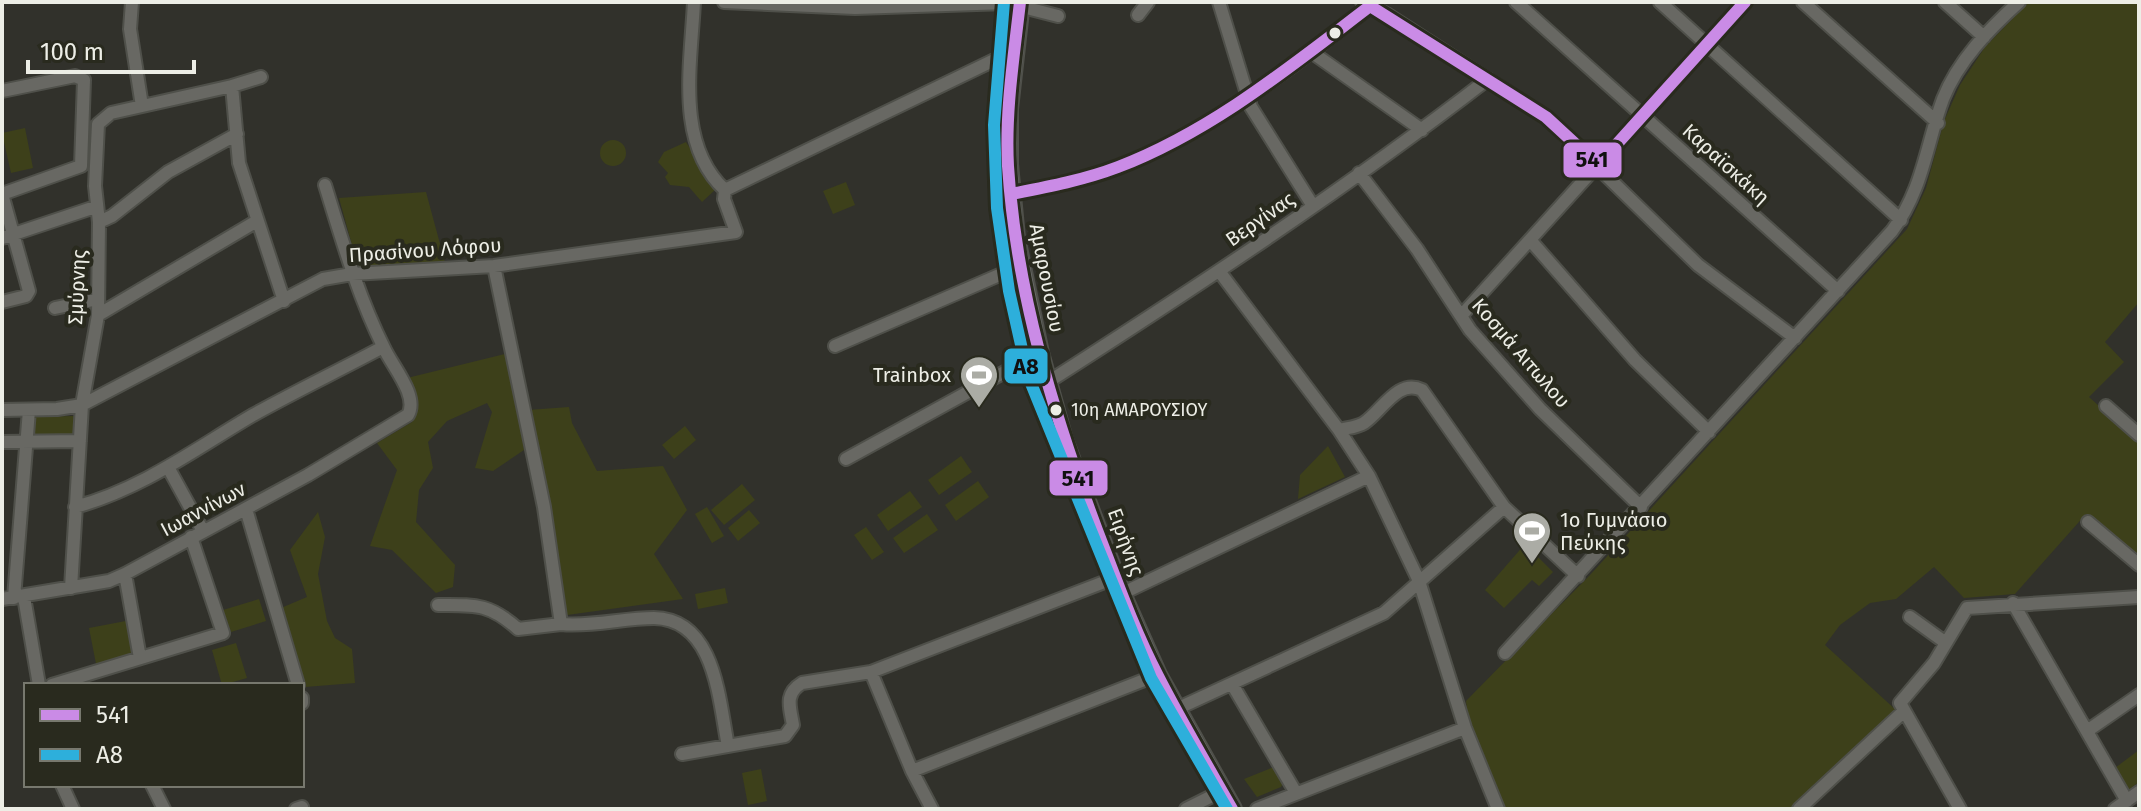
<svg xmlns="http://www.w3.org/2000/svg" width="2141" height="811" font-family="'Fira Sans',sans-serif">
<rect width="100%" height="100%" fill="#31312b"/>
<path fill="#3d401a" d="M2029,2H2139V302L2105,342L2124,362L2089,397L2139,442V559L2086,514L2015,594L1964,598L1934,567L1896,599L1870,603L1840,625L1825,645L1897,711L1791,809H1505L1470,730L1466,701L1590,575L1907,229L1926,188L1944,121L1960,85L1985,47Z
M25,128L33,168L11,173L2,133Z
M600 153a13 13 0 1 1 26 0a13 13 0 1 1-26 0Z
M686,142L716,189L702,202L689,187L670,185L665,177L668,173L658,162L664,152Z
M846,182L855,205L833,214L823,191Z
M426,192L446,266L360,274L339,198Z
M509,353L524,450L493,471L475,468L492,412L487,403L447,421L428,442L433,468L419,490L416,522L455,565L453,587L436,593L392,550L370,546L397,470L377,443L412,422C422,405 415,394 407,378Z
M569,407L572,423L597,471L663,466L687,510L654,554L683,599L567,615L528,410Z
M75,416V438L31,439L32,417Z
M685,426L696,440L674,459L662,445Z
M1328,446L1345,477L1298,499L1300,475Z
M961,456L972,472L939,495L928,480Z
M978,481L989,497L956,521L945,505Z
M742,484L755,500L724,525L711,510Z
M910,491L922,507L888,531L877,515Z
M707,507L724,536L712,543L695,514Z
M749,510L760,523L738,541L728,528Z
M318,512L325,537L318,574L327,621L335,638L352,649L355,683L305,687L281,608L307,597L290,550Z
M927,514L938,530L904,553L893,538Z
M866,527L884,552L872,560L854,535Z
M1525,544L1553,572L1539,586L1532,580L1504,608L1485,590Z
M725,588L728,603L698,609L695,594Z
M259,599L266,621L231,632L223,610Z
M131,620L137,656L97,669L89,628Z
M236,643L247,678L222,685L212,650Z
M2139,750V782L2127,791L2115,768Z
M1274,767L1283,783L1281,787L1257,797L1244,779Z
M761,769L767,801L748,805L742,773Z"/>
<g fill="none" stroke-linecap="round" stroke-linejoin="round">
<g stroke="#4f504a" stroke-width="16">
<path id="minor" d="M132,2L130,29L142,106
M724,2L855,8L1007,3L1058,16
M1219,2L1251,107L1313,206
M1362,2L1388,15L1546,117L1698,265L1795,338
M1516,2L1838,291
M1660,2L1901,220
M1803,2L1938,123
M1945,2L1984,37
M1138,15L1148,2
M1310,51L1422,130
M232,86L261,77
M2,91L75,76L84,80L81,166L2,194L29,291L26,296L2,302
M1359,173L1417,249L1470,330L1540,409L1641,507
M725,190L1013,51
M1011,194C1047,187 1083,180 1118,167C1205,134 1302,62 1374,2
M99,222L112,216L168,172L237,134
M2,238L95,207
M1531,241L1635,360L1709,432
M494,266L544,507L561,624C593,627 623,618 654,618C716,619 719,702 728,746
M1219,271L1339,430C1347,428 1358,427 1364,423C1382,411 1398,378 1422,390L1504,507L1578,576
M55,308L98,299
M98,315L257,221
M1461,316L1745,2
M835,346L1020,266
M1048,382C1198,286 1347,188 1488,79
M2106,406L2139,435
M2,410L57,409L82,405L323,279L352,274L494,266L736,232L724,199L725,190C675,144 691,64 694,2
M1339,430L1369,476L1419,581L1465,728L1498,809
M2,442L80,441
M846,459L1039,353
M169,469L203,531
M75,507C142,489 195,449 253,415C296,391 340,370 383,347
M246,509L298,685
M2088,522L2139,565
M125,574L140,658
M71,588L82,405L98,315L99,222L95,186L98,124L111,113L232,86L239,163L284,301
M1121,594L1369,476
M24,597L39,685
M14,598L29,410
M2,599L109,581L125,574L308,475L408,415C419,396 392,366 384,348C358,296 342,240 325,185
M2013,603L2127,801
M438,605C475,605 489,603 518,629L561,624
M1910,617L1946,643
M1505,653L1892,231C1923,190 1926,145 1943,99C1958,61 1989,29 2019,2
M871,672L912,771L932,809
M1232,684L1296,793
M52,685L223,633L191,537
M302,698V703
M1183,706L1384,613L1504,507
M2087,731L2139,695
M682,754L785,736L793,725C790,707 784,694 802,683L871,672L1125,574
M912,771L1157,675
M62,785L73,809
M152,785L164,809
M296,809L302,807
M1186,809L1222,791
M1257,809L1465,728
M1799,809L1903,712
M1960,809L1900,703L1934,663L1967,608L2139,597
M2115,809L2139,792"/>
</g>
<g stroke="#4f504a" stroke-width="22">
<path id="secondary" d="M1020,2L1008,109V164L1015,238L1039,353L1063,440L1121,594L1157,675L1232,809"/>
</g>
<use href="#minor" stroke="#686863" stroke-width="12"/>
<use href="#secondary" stroke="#6b6d6b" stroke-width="18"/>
<g stroke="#292a1e" stroke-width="18">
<path id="bus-1" d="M1020,2C1014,56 1005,111 1008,166C1016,291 1053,413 1097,530C1116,579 1134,630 1158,676C1181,721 1207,765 1232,809
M1011,194C1047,187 1084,180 1118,167C1212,131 1291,66 1370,6L1546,117L1598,165L1745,2"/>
</g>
<g stroke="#292a1e" stroke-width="18">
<path id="bus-2" d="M1004,2L994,125L997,208L1009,291L1028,376L1151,678L1227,809"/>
</g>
<use href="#bus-1" stroke="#ca8be6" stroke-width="12"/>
<use href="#bus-2" stroke="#2dafdb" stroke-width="12"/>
</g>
<defs>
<g id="stadium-pin" transform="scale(2)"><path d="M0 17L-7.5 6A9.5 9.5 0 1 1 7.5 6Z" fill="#abaca5" stroke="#292a1e"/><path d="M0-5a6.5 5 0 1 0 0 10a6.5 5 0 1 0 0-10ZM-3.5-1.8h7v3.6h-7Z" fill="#fff"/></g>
</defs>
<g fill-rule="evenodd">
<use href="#stadium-pin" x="979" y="375"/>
<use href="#stadium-pin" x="1532" y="531"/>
</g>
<g fill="#edeee6" stroke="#292a1e" stroke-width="3">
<circle cx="1335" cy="33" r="7"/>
<circle cx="1056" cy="410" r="7"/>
</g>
<g text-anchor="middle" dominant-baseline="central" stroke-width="8" stroke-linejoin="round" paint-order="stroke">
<g font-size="18" fill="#edeee6" stroke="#292a1e" text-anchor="start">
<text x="1071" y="410">10η ΑΜΑΡΟΥΣΙΟΥ</text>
</g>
<g font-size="20" fill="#edeee6" stroke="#292a1e">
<text transform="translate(1726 164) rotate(42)">Καραϊσκάκη</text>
<text transform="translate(1260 219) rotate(-35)">Βεργίνας</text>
<text transform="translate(425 250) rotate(-4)">Πρασίνου Λόφου</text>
<text transform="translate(1047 278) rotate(79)">Αμαρουσίου</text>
<text transform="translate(77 287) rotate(-87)">Σμύρνης</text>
<text transform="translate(1521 353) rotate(49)">Κοσμά Αιτωλου</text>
<text transform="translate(203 509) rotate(-28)">Ιωαννίνων</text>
<text transform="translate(1126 542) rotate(70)">Ειρήνης</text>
</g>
<g font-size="20" fill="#edeee6" stroke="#292a1e" text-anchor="end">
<text x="951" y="375">Trainbox</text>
<text x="1560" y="520" text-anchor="start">1ο Γυμνάσιο<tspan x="1560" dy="23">Πεύκης</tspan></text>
</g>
</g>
<g stroke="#292a1e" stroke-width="3">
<rect x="1562" y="141" width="61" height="38" rx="8" fill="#ca8be6"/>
<rect x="1003" y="347" width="46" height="38" rx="8" fill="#2dafdb"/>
<rect x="1048" y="459" width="61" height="38" rx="8" fill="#ca8be6"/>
</g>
<g font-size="22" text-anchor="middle" font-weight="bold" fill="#111">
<text x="1592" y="167">541</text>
<text x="1026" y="374">A8</text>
<text x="1078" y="486">541</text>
</g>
<rect width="2141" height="811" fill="none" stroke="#edeee6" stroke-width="8"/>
<rect x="24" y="683" width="280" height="104" fill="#292a1e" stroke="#77786e" stroke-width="2"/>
<rect x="40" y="709" width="40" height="12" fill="#ca8be6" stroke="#77786e" stroke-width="2"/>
<text x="96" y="723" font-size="24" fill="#edeee6">541</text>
<rect x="40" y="749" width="40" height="12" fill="#2dafdb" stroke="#77786e" stroke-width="2"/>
<text x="96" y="763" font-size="24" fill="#edeee6">A8</text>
<path d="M28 60v12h166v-12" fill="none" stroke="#edeee6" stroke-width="4"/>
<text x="40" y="60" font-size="24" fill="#edeee6" stroke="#292a1e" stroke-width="6" paint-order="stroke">100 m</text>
</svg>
